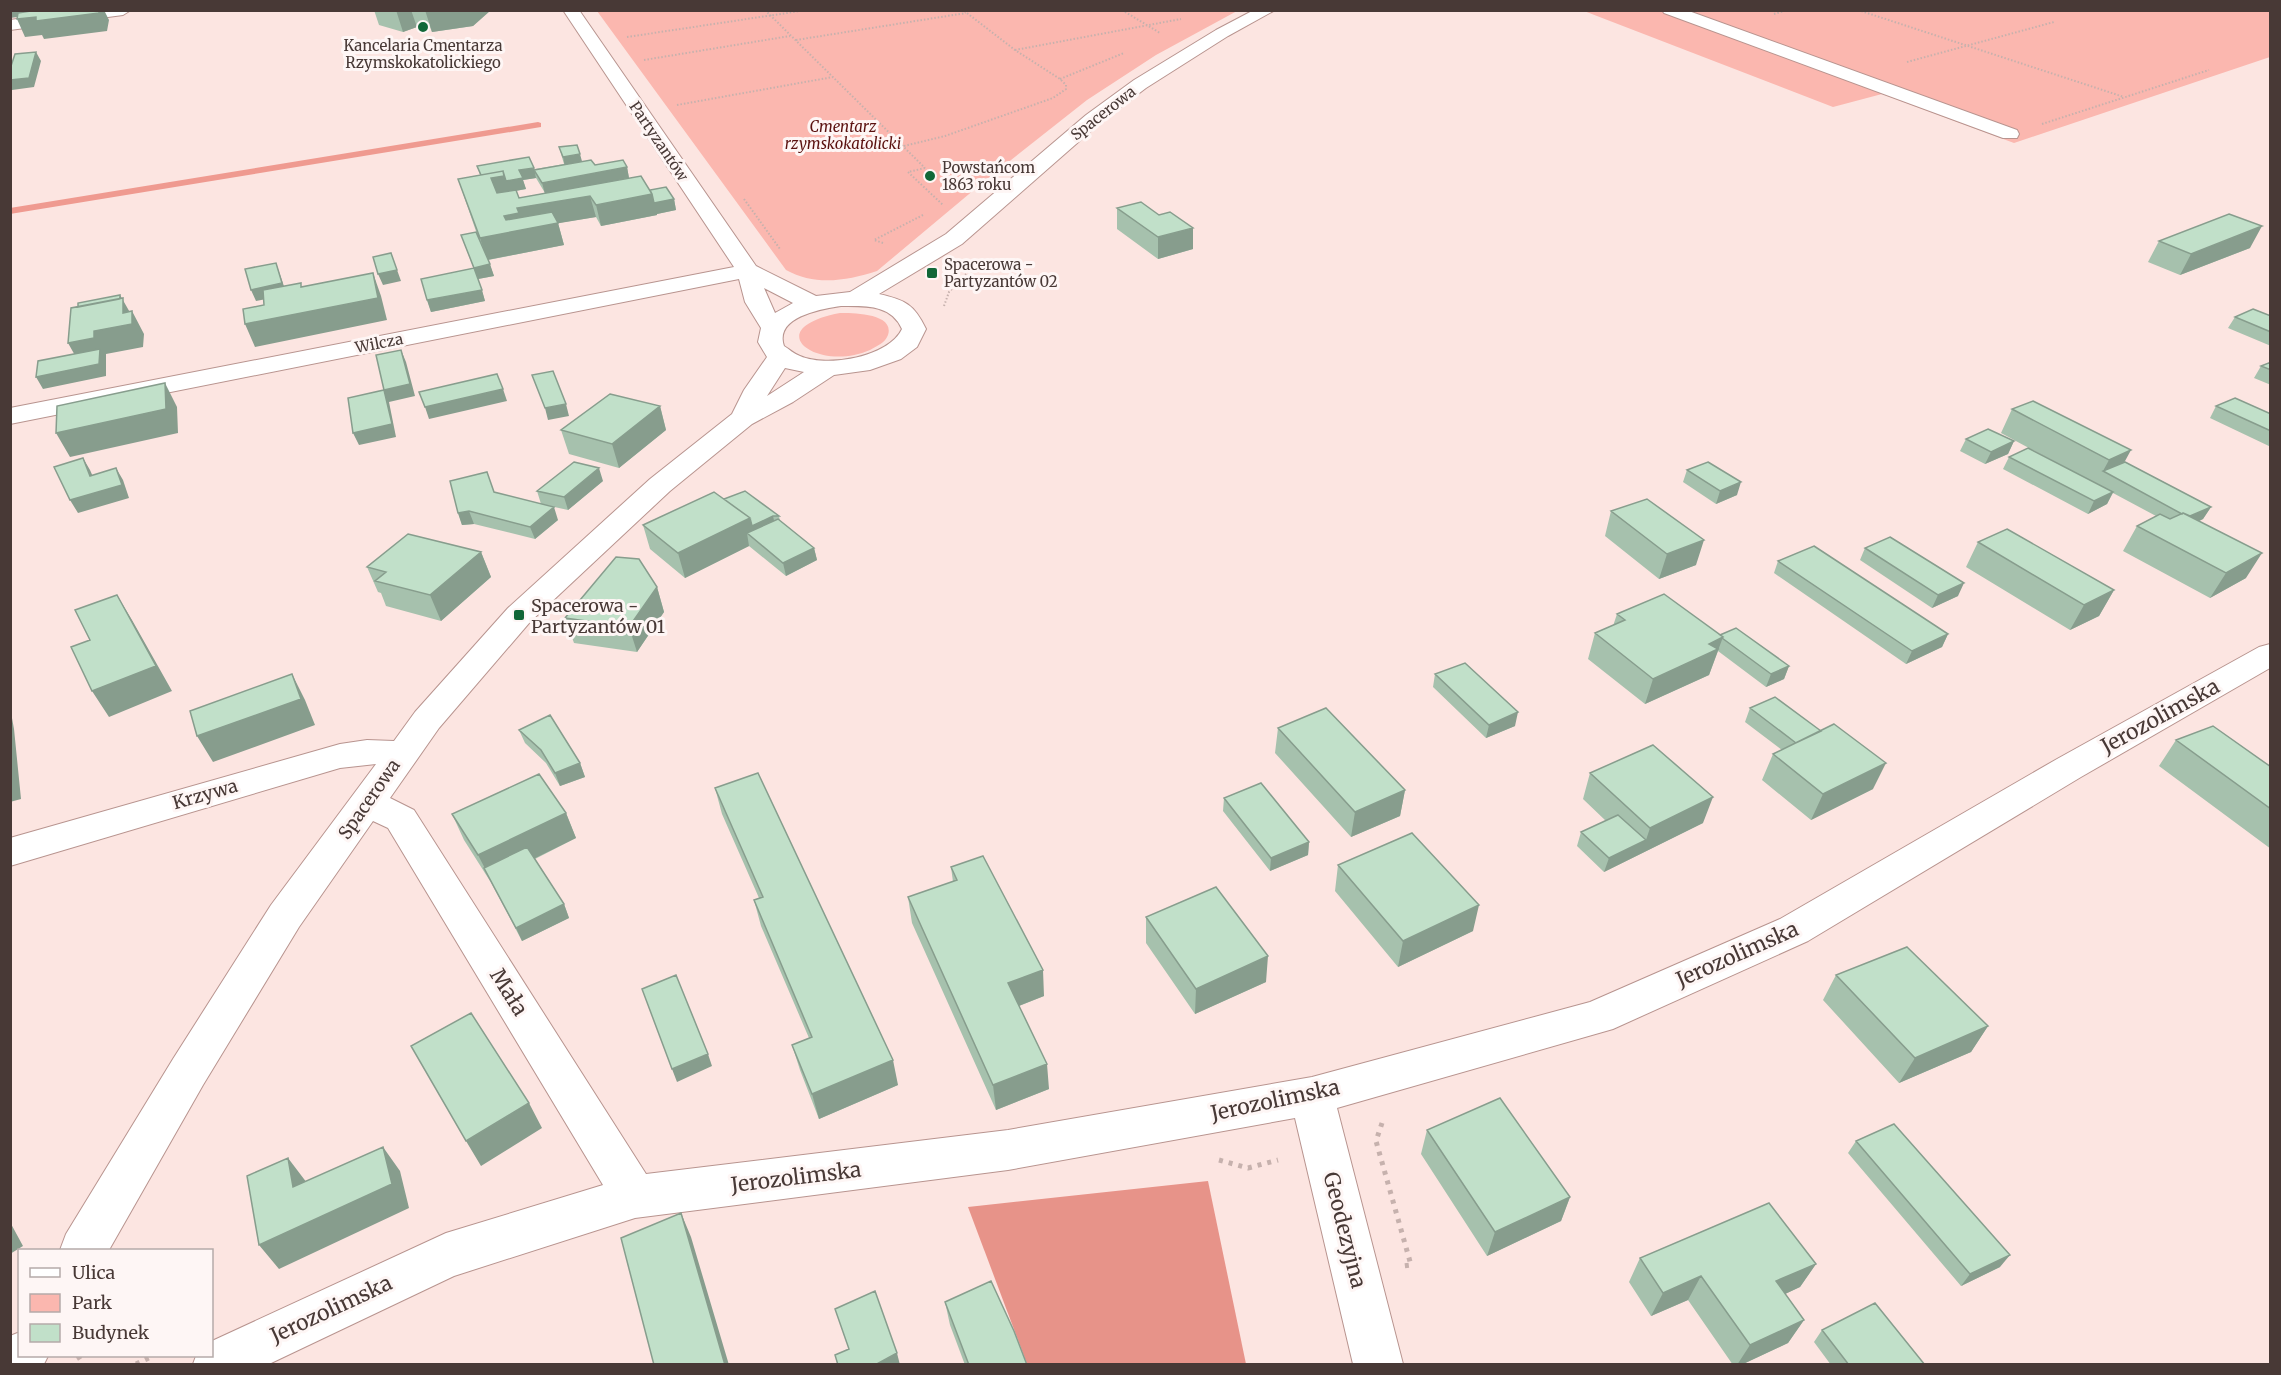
<svg xmlns="http://www.w3.org/2000/svg" width="2281" height="1375" font-family="Merriweather,serif">
<rect width="100%" height="100%" fill="#fce5e1"/>
<path fill="#fbb7af" d="M597,11H1237L1156,55L1087,100L987,179L877,271C846,281 815,286 786,270Z
M1584,11H2270V57L2014,143L1882,94L1833,107Z
M840,313C852,313 895,313 888,335C885,343 877,346 870,350C818,373 757,329 840,313Z"/>
<path fill="#e79389" d="M1208,1181L1246,1364H1027L968,1207Z"/>
<g fill="none" stroke-linecap="round" stroke-linejoin="round">
<path fill="#ef9a90" fill-rule="evenodd" d="M538,122L541,123V127L10,214V208Z"/>
<g stroke="#b8948f" stroke-width="2">
<path id="minor" d="M83,10H131L123,15L10,30V20Z
M563,10H579L756,266L816,296L850,292L946,234L1086,115L1134,80L1216,30L1254,10H1275L1228,36L1146,88L1100,123L962,244L879,294C905,300 914,304 926,329L917,347L901,359L870,370L834,375L793,402L752,424L670,491L530,622L439,728L390,798L414,810L646,1174L1008,1130L1312,1077L1590,1002L1780,919L2057,759L2259,647L2270,644V668L2081,777L1808,941L1613,1029L1337,1108L1403,1364H1353L1295,1118L1008,1170L635,1218L454,1276L269,1364H193L196,1356H212V1341L446,1233L603,1185L388,828L373,821L299,927L203,1085L109,1250H60L66,1234L173,1059L271,905L376,764L340,768L10,866V838L340,744L367,740L394,741L415,712L508,608L650,479L732,414L744,390L767,357L758,342L761,328L745,302L739,279L10,424V408L734,267ZM764,288L793,303L775,313ZM841,306C865,306 891,304 902,329C889,357 827,368 800,356C794,354 789,349 784,346C774,317 821,309 841,306ZM785,368L804,372L767,396Z
M1662,10H1686L2017,130L2019,134L2017,138H2003L1664,13Z
M20,1332V1356H48L44,1364H10V1336Z"/>
</g>
<path stroke="#c6b1ad" stroke-width="2" stroke-dasharray="1.5 2" stroke-linecap="butt" d="M765,10L925,168
M1122,10L1160,33
M1858,10L2124,97
M1774,14L1787,10
M627,37L807,10
M796,40L966,13
M1015,50L1181,19
M644,60L790,36
M1907,62L2054,22
M1060,79L1124,53
M677,105L833,77
M2042,124L2209,70
M904,146L945,136L1053,98L1066,89V85L1060,79L1015,50L963,10
M925,168L908,172L943,205
M744,199L780,249
M883,243L874,240L923,215
M944,306L949,292L966,274"/>
<path stroke="#c6b1ad" stroke-width="5" stroke-dasharray="4 6" stroke-linecap="butt" d="M1382,1123L1376,1141L1411,1265L1403,1266
M1219,1160L1248,1168L1278,1160
M78,1356L83,1364
M136,1364L153,1356"/>
<use href="#minor" fill="#fff" fill-rule="evenodd"/>
</g>
<path fill="#a6c1ad" fill-rule="evenodd" d="M374,10H491L473,26L432,32L430,27H417L403,32L379,25Z
M559,147L582,161L595,165L627,167L629,178L650,190L674,199L676,210L657,214V215L601,226L596,217L558,223L564,245L488,260L494,276L478,279L485,301L431,312L427,300L474,269L461,235L479,240L458,179L480,175L477,166L535,169L564,164ZM536,178L545,193L519,198L516,191L526,189L523,180Z
M1117,208L1193,249L1158,259L1117,229Z
M2159,241L2250,248L2180,275L2148,262Z
M2271,316V346L2228,328L2235,317Z
M2271,362V385L2254,378L2261,366Z
M660,406L666,430L619,468L569,454L561,430Z
M2216,406L2271,414V447L2210,418Z
M2012,409L2125,462L2211,507L2203,519L2199,521L2246,578L2210,598L2123,551L2137,526L2156,516L2113,493L2107,504L2088,514L2003,469L2009,457L2057,463L2001,433Z
M1966,439L2014,441L2008,454L1985,464L1960,451Z
M1687,470L1737,495L1716,504L1683,482Z
M603,481L568,510L541,504L537,491Z
M494,492L558,520L535,539L474,524L462,525L458,513Z
M724,499L779,516L780,521L814,548L817,560L786,576L749,546L685,578L650,549L643,525Z
M1611,511L1696,565L1659,579L1605,536Z
M1978,542L2114,590L2099,616L2070,630L1966,567Z
M1865,548L1958,596L1932,608L1860,560Z
M481,552L491,577L441,621L386,606L381,593L378,592L367,567Z
M1778,561L1948,634L1942,647L1906,664L1774,573Z
M657,587L664,612L637,652L574,643L565,618Z
M1617,614L1720,635L1789,666L1784,679L1766,687L1718,651L1709,675L1645,704L1588,659L1595,633L1613,626Z
M1435,674L1515,726L1486,738L1433,687Z
M1750,708L1873,789L1811,820L1762,780L1773,754L1782,750L1745,722Z
M1278,728L1405,790L1400,816L1351,837L1275,753Z
M519,730L580,763L585,777L560,786L546,763L525,743Z
M2176,740L2271,767V849L2159,766Z
M1590,773L1703,823L1604,872L1577,846L1581,832L1606,821L1583,799Z
M715,788L898,1085L819,1119L800,1070L792,1045L809,1038L761,926L754,900L759,898L722,814Z
M1224,798L1309,842L1308,855L1270,871L1223,811Z
M566,813L576,838L535,859L564,904L569,918L522,941L490,881L464,840L452,814Z
M1338,865L1473,931L1398,967L1335,891Z
M951,867L1044,996L1019,1006L1049,1089L996,1110L912,923L908,897L953,882Z
M1146,917L1266,982L1195,1014L1146,943Z
M1836,975L1988,1026L1971,1052L1899,1083L1823,1000Z
M1427,1130L1570,1197L1561,1221L1487,1256L1421,1154Z
M1856,1141L2000,1267L1961,1286L1848,1153Z
M1640,1258L1816,1264L1800,1287L1785,1294L1804,1320L1788,1343L1741,1365H1733L1688,1300L1651,1316L1629,1282Z
M945,1302L1027,1365H965L950,1325Z
M1822,1330L1925,1365H1831L1814,1342Z"/>
<path fill="#879d8d" d="M10,10H33L32,15L10,18Z
M99,10H104L109,20L107,31L44,39L42,35L25,37L17,19Z
M396,10H411L417,27L403,32Z
M425,10H491L473,26L432,32Z
M36,52L41,61L34,87L12,90L10,87V80Z
M580,154L583,165L565,167L563,157Z
M627,167L629,178L545,194L542,183Z
M534,168L536,178L523,180L526,189L509,192L497,199L491,178L519,170Z
M652,194L674,199L676,210L657,214V215L601,226L596,205Z
M590,196L596,217L524,229L558,223L564,245L487,260L480,238L504,216L517,208Z
M2262,226L2250,248L2180,275L2191,254Z
M1193,228V249L1158,259V237Z
M391,253L401,281L383,285L378,274Z
M276,263L287,295L256,301L251,290Z
M490,264L494,276L478,279L474,268Z
M373,273L381,296L387,320L255,347L245,324Z
M482,290L485,301L431,312L427,300Z
M120,295L132,316V311L144,334L143,347L106,354V376L43,389L36,377L81,366L68,343L94,331L83,330Z
M401,350L406,362L415,396L389,402L396,437L359,445L353,433L384,390Z
M165,383L177,407L178,433L70,457L56,433Z
M503,389L507,401L429,419L425,407Z
M566,404L569,416L548,420L545,408Z
M660,406L666,430L619,468L612,444Z
M2014,441L2008,454L1985,464L1991,452Z
M2131,450L2118,474L2103,471L2109,460Z
M83,458L90,470L98,488L90,476Z
M116,468L123,480L129,498L78,513L70,500Z
M599,468L603,481L568,510L564,497Z
M1741,482L1737,495L1716,504L1720,491Z
M2113,492L2107,504L2088,514L2094,501Z
M554,507L558,520L535,539L530,527Z
M2211,507L2203,519L2181,530L2188,517Z
M469,511L474,524L462,525L458,513Z
M773,516L776,529L747,533L749,546L685,578L678,553L750,518Z
M1704,540L1696,565L1659,579L1667,554Z
M814,548L817,560L786,576L783,563Z
M481,552L491,577L441,621L430,595Z
M2262,553L2246,578L2210,598L2226,573Z
M1964,583L1958,596L1932,608L1938,595Z
M657,587L664,612L637,652L629,627Z
M2114,590L2099,616L2070,630L2084,605Z
M117,595L132,620L172,691L109,717L92,691Z
M1948,634L1942,647L1906,664L1912,651Z
M1723,637L1709,675L1645,704L1653,679L1709,644Z
M1789,666L1784,679L1766,687L1771,674Z
M292,674L305,700L315,725L213,762L197,736Z
M10,707L14,729L21,799L10,802Z
M1518,712L1515,726L1486,738L1489,725Z
M580,763L585,777L560,786L555,773Z
M1886,763L1873,789L1811,820L1823,794Z
M1405,790L1400,816L1351,837L1355,812Z
M1713,797L1703,823L1604,872L1609,858L1646,840L1650,828Z
M566,813L576,838L491,880L478,855Z
M1309,842L1308,855L1270,871L1271,858Z
M564,904L569,918L522,941L516,928Z
M1479,905L1473,931L1398,967L1403,941Z
M1268,956L1266,982L1195,1014L1196,989Z
M1043,970L1044,996L1011,1009L1008,983Z
M1988,1026L1971,1052L1899,1083L1915,1058Z
M708,1054L712,1066L677,1082L672,1069Z
M893,1060L898,1085L819,1119L812,1094Z
M1047,1064L1049,1089L996,1110L993,1085Z
M529,1103L542,1128L481,1166L466,1141Z
M383,1147L400,1171L409,1208L279,1269L259,1245Z
M288,1158L307,1183L293,1187Z
M1570,1197L1561,1221L1487,1256L1495,1232Z
M681,1213L691,1237L729,1365H725Z
M10,1222L23,1246L10,1254Z
M2010,1255L2000,1267L1961,1286L1970,1274Z
M1816,1264L1800,1287L1761,1305L1776,1281Z
M1701,1276L1688,1300L1651,1316L1663,1293Z
M1804,1320L1788,1343L1741,1365H1737L1750,1345Z
M897,1353L900,1365H875Z"/>
<path fill="#c1e0c9" stroke="#879d8d" stroke-width="1.5" d="M37,10H99V13L36,21V17L17,19L18,13Z
M36,52L29,78L10,80V69L15,54Z
M577,145L580,154L563,157L559,147Z
M529,157L534,168L519,170L523,178L506,181L503,171L481,175L477,166Z
M591,160L595,165L623,160L627,167L542,183L534,170Z
M503,171L504,176L491,178L497,193L516,190L519,198L641,176L652,194L596,205L590,196L517,208L519,213L504,216L506,220L552,212L558,223L480,238L458,179Z
M666,187L674,199L654,203L652,194L650,190Z
M1141,202L1159,215L1170,212L1193,228L1158,237L1117,208Z
M2229,214L2262,226L2191,254L2159,241Z
M476,232L490,264L474,268L461,235Z
M391,253L397,270L378,274L373,257Z
M276,263L282,283L251,290L245,269Z
M474,268L482,290L427,300L421,279Z
M373,273L378,298L245,324L243,309L264,305L263,290L301,283V287Z
M120,295V299L78,307V303Z
M123,298V313L132,311V324L94,331V338L68,343L71,308Z
M2253,309L2271,316V332L2235,317Z
M100,349L99,364L36,377L38,361Z
M401,350L410,384L384,390L376,355Z
M2271,362V370L2261,366Z
M553,371L566,404L545,408L532,375Z
M497,374L503,389L425,407L419,392Z
M165,383L166,409L56,433L57,406Z
M384,390L392,424L353,433L348,398Z
M610,394L660,406L612,444L561,430Z
M2235,398L2271,414V431L2216,406Z
M2033,401L2131,450L2109,460L2012,409Z
M1988,429L2014,441L1991,452L1966,439Z
M2028,448L2113,492L2094,501L2009,457Z
M83,458L90,476L116,468L122,485L70,500L54,467Z
M574,462L599,468L564,497L537,491Z
M1708,462L1741,482L1720,491L1687,470Z
M2125,462L2211,507L2190,516L2183,513L2182,514L2103,471Z
M487,472L494,492L554,507L530,527L469,511L458,513L450,481Z
M745,491L779,516H773L752,526L750,518L724,499Z
M714,492L750,518L678,553L643,525Z
M1647,499L1704,540L1667,554L1611,511Z
M2183,513L2262,553L2226,573L2137,526L2160,514L2170,519Z
M778,519L814,548L783,563L747,533Z
M2007,529L2114,590L2084,605L1978,542Z
M408,534L481,552L430,595L375,581L386,572L367,567Z
M1890,537L1964,583L1938,595L1865,548Z
M1814,546L1948,634L1912,651L1778,561Z
M616,557L639,559L657,587L629,627L565,618Z
M1664,594L1723,637L1709,644L1718,649L1653,679L1595,633L1625,620L1617,614Z
M117,595L156,666L92,691L71,647L90,640L75,610Z
M1736,628L1789,666L1771,674L1722,638L1723,637L1720,635Z
M1465,663L1518,712L1489,725L1435,674Z
M292,674L301,699L197,736L190,711Z
M1775,697L1821,731L1796,743L1750,708Z
M1326,708L1405,790L1355,812L1278,728Z
M550,715L580,763L555,773L541,750L519,730Z
M1834,724L1886,763L1823,794L1773,754Z
M2213,726L2271,767V809L2176,740Z
M1653,745L1713,797L1650,828L1590,773Z
M758,773L893,1060L812,1094L792,1045L812,1037L754,900L763,897L715,788Z
M539,774L566,813L478,855L452,814Z
M1261,783L1309,842L1271,858L1224,798Z
M1618,815L1646,840L1609,858L1581,832Z
M1412,833L1479,905L1403,941L1338,865Z
M527,847L564,904L516,928L484,868Z
M983,856L1043,970L1008,983L1047,1064L993,1085L908,897L957,880L951,867Z
M1216,887L1268,956L1196,989L1146,917Z
M1907,947L1988,1026L1915,1058L1836,975Z
M676,975L708,1054L672,1069L642,989Z
M471,1013L529,1103L466,1141L411,1046Z
M1500,1098L1570,1197L1495,1232L1427,1130Z
M1894,1124L2010,1255L1970,1274L1856,1141Z
M383,1147L392,1184L259,1245L247,1176L288,1158L293,1187Z
M1769,1203L1816,1264L1776,1281L1804,1320L1750,1345L1701,1276L1663,1293L1640,1258Z
M681,1213L725,1365H654L621,1238Z
M991,1281L1014,1331L1027,1365H969L945,1302Z
M875,1291L897,1353L875,1365H838L835,1355L849,1349L835,1309Z
M1875,1303L1925,1365H1849L1822,1330Z"/>
<g fill="#116738" stroke="#fef6f5" stroke-width="2">
<circle cx="423" cy="27" r="6"/>
<circle cx="930" cy="176" r="6"/>
<rect x="926" y="267" width="12" height="12" rx="3"/>
<rect x="513" y="609" width="12" height="12" rx="3"/>
</g>
<g text-anchor="middle" dominant-baseline="central" stroke-width="6" stroke-linejoin="round" paint-order="stroke">
<g font-size="15" fill="#483936" stroke="#fef6f5" text-anchor="start">
<text x="423" y="45" text-anchor="middle">Kancelaria Cmentarza<tspan x="423" dy="17">Rzymskokatolickiego</tspan></text>
<text x="942" y="167">Powstańcom<tspan x="942" dy="17">1863 roku</tspan></text>
<text x="944" y="264">Spacerowa -<tspan x="944" dy="17">Partyzantów 02</tspan></text>
</g>
<g font-size="15" fill="#483936" stroke="#fef6f5">
<text transform="translate(1103 113) rotate(-38)">Spacerowa</text>
<text transform="translate(659 141) rotate(56)">Partyzantów</text>
<text transform="translate(379 343) rotate(-11)">Wilcza</text>
</g>
<g font-size="15" font-style="italic" fill="#5b110f" stroke="#fef6f5">
<text x="843" y="126">Cmentarz<tspan x="843" dy="17">rzymskokatolicki</tspan></text>
</g>
<g font-size="18" fill="#483936" stroke="#fef6f5" text-anchor="start">
<text x="531" y="605">Spacerowa -<tspan x="531" dy="21">Partyzantów 01</tspan></text>
</g>
<g font-size="18" fill="#483936" stroke="#fef6f5">
<text transform="translate(205 794) rotate(-16)">Krzywa</text>
<text transform="translate(369 799) rotate(-55)">Spacerowa</text>
</g>
<g font-size="21" fill="#483936" stroke="#fef6f5">
<text transform="translate(2160 716) rotate(-29)">Jerozolimska</text>
<text transform="translate(1737 954) rotate(-24)">Jerozolimska</text>
<text transform="translate(509 992) rotate(58)">Mała</text>
<text transform="translate(1275 1100) rotate(-12)">Jerozolimska</text>
<text transform="translate(796 1177) rotate(-7)">Jerozolimska</text>
<text transform="translate(1345 1230) rotate(76)">Geodezyjna</text>
<text transform="translate(331 1309) rotate(-25)">Jerozolimska</text>
</g>
</g>
<rect width="2281" height="1375" fill="none" stroke="#483936" stroke-width="24"/>
<rect x="18" y="1249" width="195" height="108" fill="#fef6f5" stroke="#b5aaa9" stroke-width="1.5"/>
<rect x="30" y="1268" width="30" height="9" fill="#ffffff" stroke="#b5aaa9" stroke-width="1.5"/>
<text x="72" y="1279" font-size="18" fill="#483936">Ulica</text>
<rect x="30" y="1294" width="30" height="18" fill="#fbb7af" stroke="#b5aaa9" stroke-width="1.5"/>
<text x="72" y="1309" font-size="18" fill="#483936">Park</text>
<rect x="30" y="1324" width="30" height="18" fill="#c1e0c9" stroke="#b5aaa9" stroke-width="1.5"/>
<text x="72" y="1339" font-size="18" fill="#483936">Budynek</text>
</svg>
